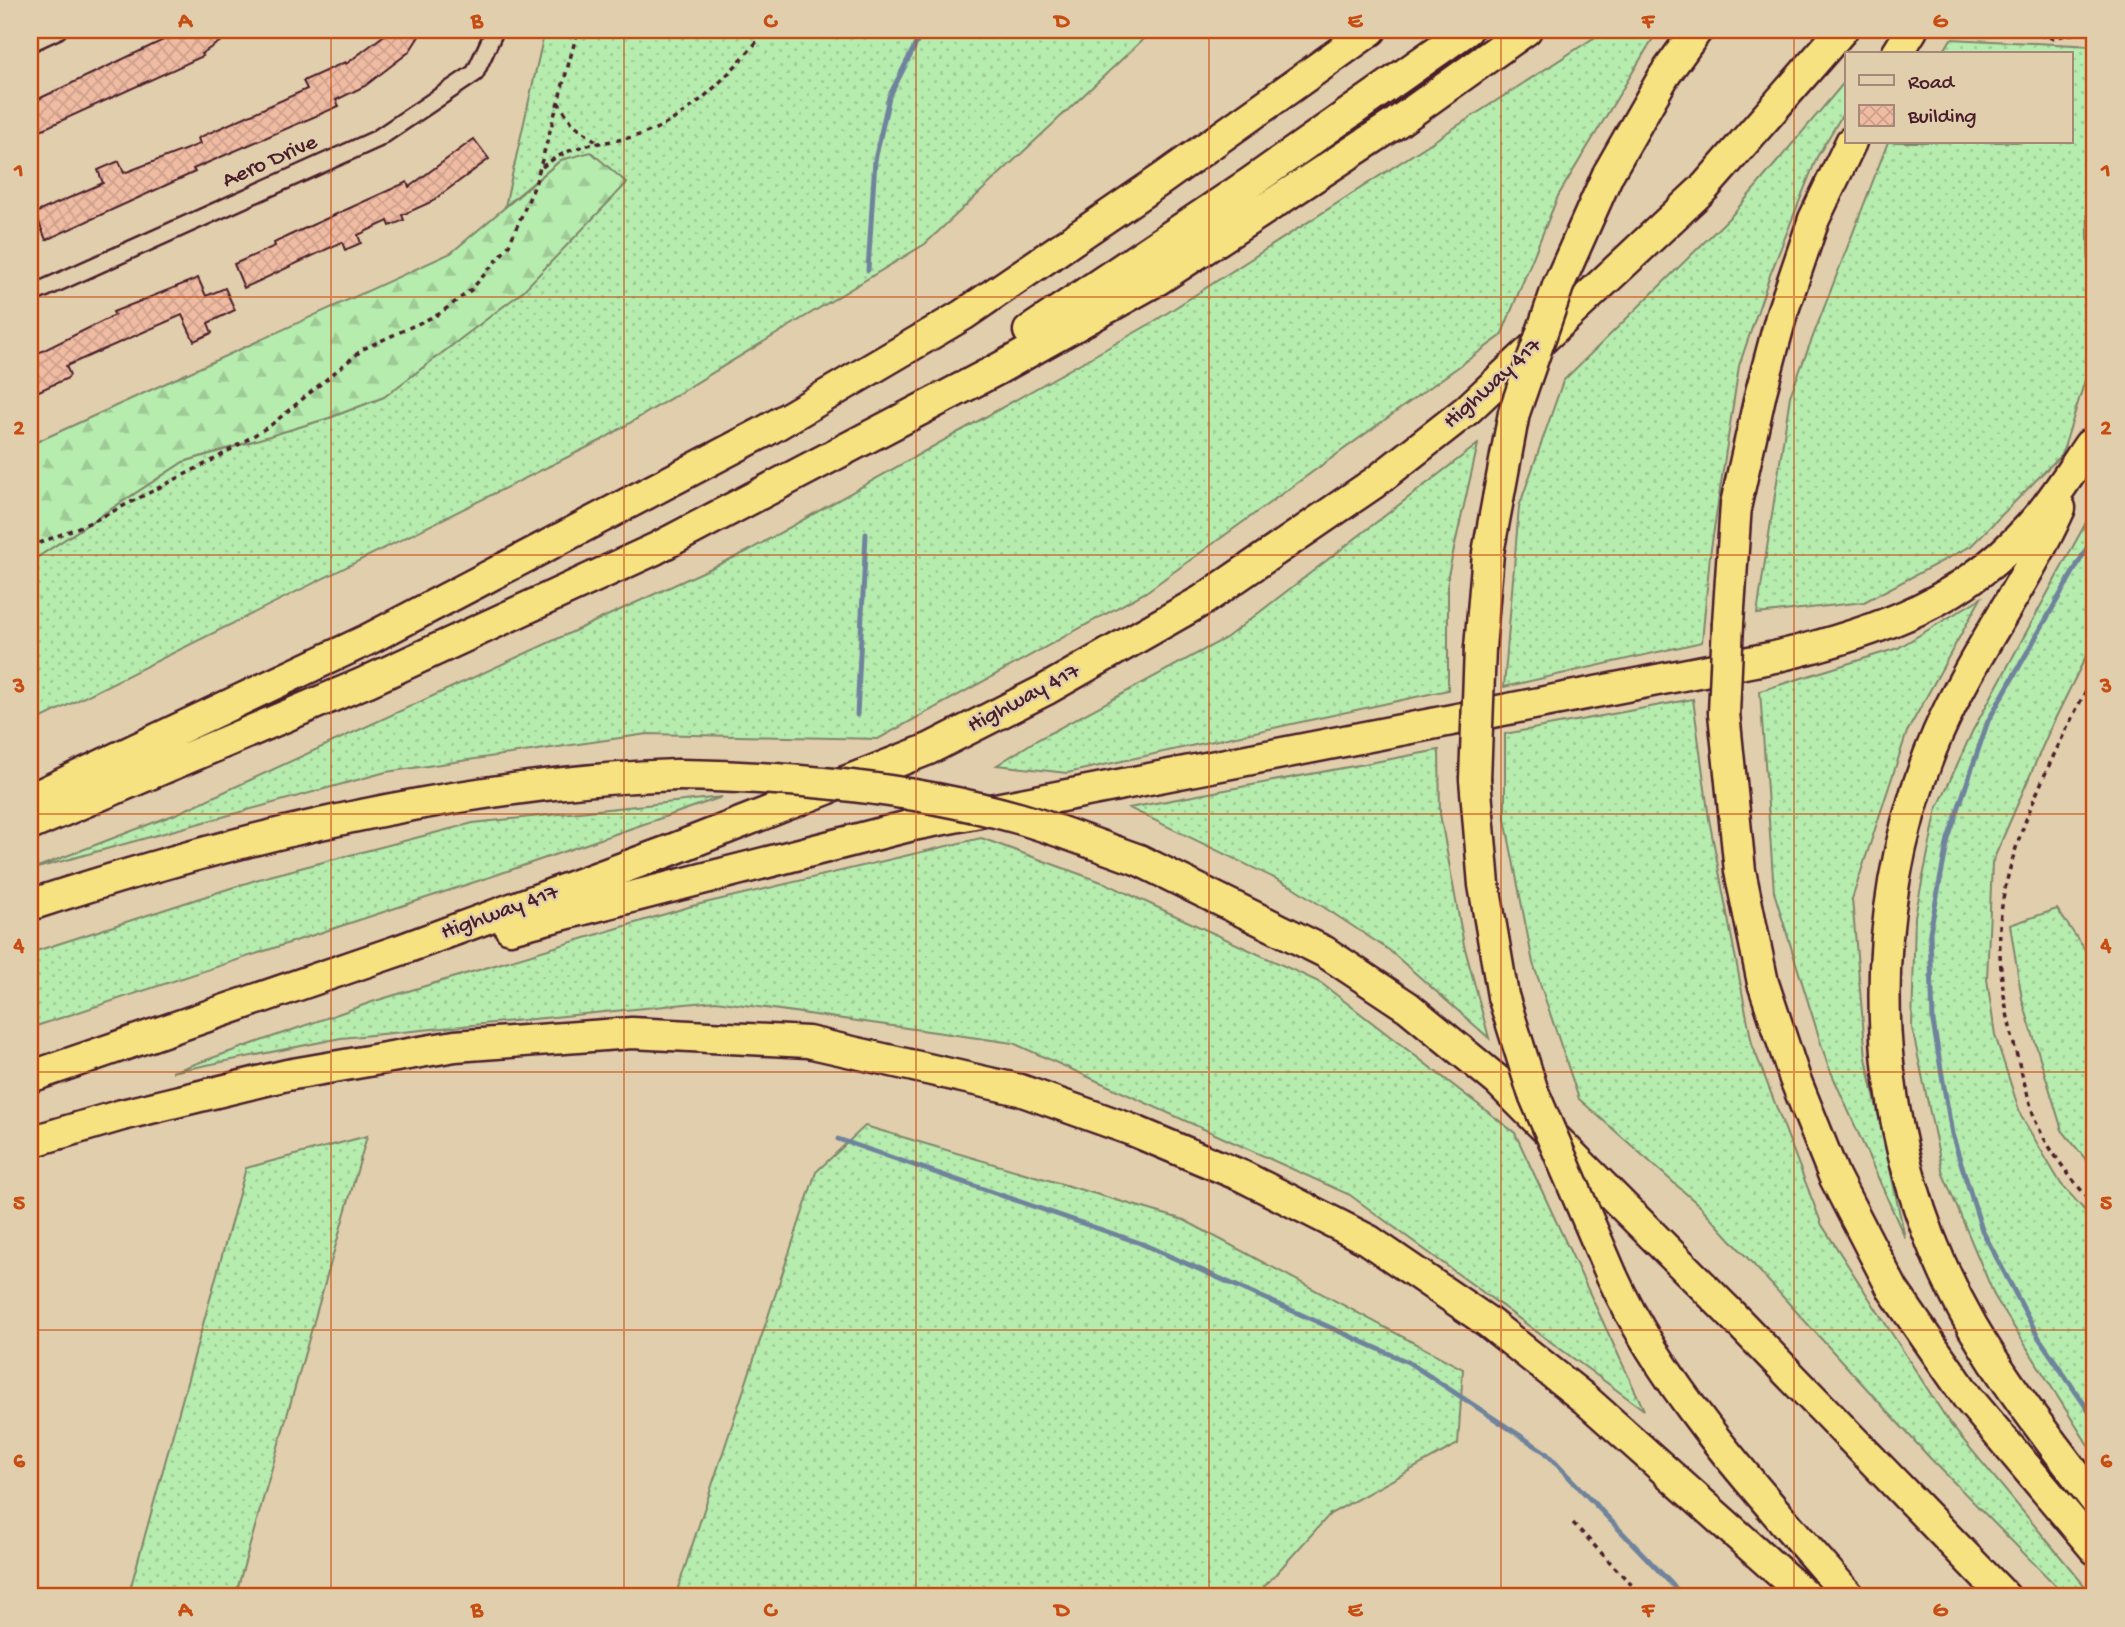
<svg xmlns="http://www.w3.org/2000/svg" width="2125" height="1627" font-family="'Gochi Hand',sans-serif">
<defs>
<pattern id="grass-dots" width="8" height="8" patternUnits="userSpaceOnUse" patternTransform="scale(1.75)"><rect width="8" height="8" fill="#b6ecae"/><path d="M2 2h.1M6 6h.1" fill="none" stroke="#9eca96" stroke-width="1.8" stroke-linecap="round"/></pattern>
<pattern id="forest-firs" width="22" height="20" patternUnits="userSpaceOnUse" patternTransform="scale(1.75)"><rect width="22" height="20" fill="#b6ecae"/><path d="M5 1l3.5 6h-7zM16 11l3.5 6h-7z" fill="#9eca96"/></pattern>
<pattern id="building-cross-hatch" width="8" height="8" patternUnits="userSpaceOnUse" patternTransform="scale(1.75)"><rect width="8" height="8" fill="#efbba2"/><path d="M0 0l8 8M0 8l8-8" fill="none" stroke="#cea08c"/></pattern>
</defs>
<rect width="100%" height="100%" fill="#e1ceac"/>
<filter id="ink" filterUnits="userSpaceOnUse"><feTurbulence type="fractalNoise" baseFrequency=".0143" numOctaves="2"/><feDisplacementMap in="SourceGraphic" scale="14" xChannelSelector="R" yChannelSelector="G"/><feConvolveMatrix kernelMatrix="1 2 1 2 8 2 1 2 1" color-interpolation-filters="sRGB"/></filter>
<g filter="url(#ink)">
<path fill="url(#grass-dots)" stroke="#80866c" stroke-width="2" d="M545,30H1153L925,244L600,441L30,724V562L183,462L329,418L384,397L561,160L505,206Z
M1606,30H1658L1558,196L1501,336L1146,592L878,739L647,734L386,772L30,870L176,814L746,552L1150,324Z
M1951,39L2095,46V142L2087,195L2091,361L2062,454L1971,546L1864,602L1757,614L1790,396L1888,142H2071V54H1942Z
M1847,79V107L1817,157L1770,275L1739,366L1710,555L1702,642L1504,687L1519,507L1563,381L1733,214Z
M1478,444L1448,575V690L1067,773L997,765L1035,741L1226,638Z
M2095,506V638L2051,727L1992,863L1987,979L1995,1035L2021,1116L2061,1184L2095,1222V1456L1995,1297L1943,1174L1912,1028L1915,916L1937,809L1972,732Z
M1981,598L1907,732L1852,899L1866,1058L1905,1238L1827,1063L1774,892L1760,691L1898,648Z
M1693,699L1709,819L1752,1044L1822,1225L1950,1424L2094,1597H2067L1930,1458L1700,1206L1579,1099L1533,963L1505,819V734Z
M1439,750L1440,814L1464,945L1489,1038L1389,950L1293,887L1129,808Z
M722,797L493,876L30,1028V953L262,878L473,823Z
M981,838L1107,884L1321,983L1515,1133L1644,1410L1350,1195L1013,1043L716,1001L341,1038L172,1072L375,1001L692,906Z
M2057,909L2095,964V1171L2062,1130L2022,999L2010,925Z
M865,1126L1184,1220L1463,1369L1458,1444L1330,1514L1255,1597H675L816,1172Z
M367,1136L235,1597H128L246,1168Z"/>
<path fill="url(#forest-firs)" stroke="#80866c" stroke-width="2" d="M591,152L627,183L521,293L384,397L329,418L183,462L30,562V445L451,253L561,160Z"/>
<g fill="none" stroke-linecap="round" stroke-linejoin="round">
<path stroke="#6f839c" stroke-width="5" d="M868,270L875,160L889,97L923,30
M2095,534L1988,721L1948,839L1930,932L1933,1022L1952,1134L1982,1230L2039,1338L2095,1420
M857,715L866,534
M838,1139L1140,1243L1408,1362L1545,1452L1684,1597"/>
</g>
<path fill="url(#building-cross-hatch)" stroke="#4a1f2b" stroke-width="2" d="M196,30H238L201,54L203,56L30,135V103L178,33L180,37Z
M391,30H423L409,52L365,86L336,100L339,106L193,169L195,172L46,240L35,213L103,183L98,170L119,161L124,173L200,144L198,138L307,89L303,81L345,62L346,64Z
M474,139L489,159L431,202L402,215L404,220L390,226L388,221L358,235L361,243L345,250L342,242L244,288L234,264L275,246L274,243L288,236L407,182L409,187Z
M198,278L206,296L225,288L235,310L208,323L212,333L194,341L182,315L66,366L70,375L68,378L30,395V357L115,315L113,312Z"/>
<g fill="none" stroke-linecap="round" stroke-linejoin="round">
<g stroke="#4a1f2b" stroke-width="21">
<path id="street" d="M30,43L58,30
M30,295L377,139L475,73L495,30"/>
</g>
<g stroke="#4a1f2b" stroke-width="35">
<path id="highway" d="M1897,54L1912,30
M1608,174L1664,76L1697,30
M1029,331L1250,183L1467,30
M2060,508C2025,586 1972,655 1938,733C1856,924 1869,1146 1972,1326C2008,1388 2052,1443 2095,1500
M1728,623L1736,504L1761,392L1782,313L1814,219L1851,142
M1480,648L1488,553L1498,499
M1724,713L1740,871L1763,983L1795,1079L1834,1176L1893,1290L1968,1398L2095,1549
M1475,779L1484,885L1503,996
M30,799L367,640L764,432L963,315L1162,179L1371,30
M30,825L366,682L655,549L998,369L1157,280L1396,123L1526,30
M1139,860L1325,952L1408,1007L1498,1081L1727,1310L2005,1597
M30,905C234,838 461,782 677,775
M510,928L913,825L1770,658C1878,633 1971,601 2043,511C2060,490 2074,467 2089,445
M30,1077L400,950L666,852L929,749L1045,690L1203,600L1374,483L1467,410L1705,187L1842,30
M30,1142L122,1115L287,1075L455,1046L632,1033L808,1042L1020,1090L1132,1130L1242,1176L1368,1240L1488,1322L1585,1399L1807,1597
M1612,1276C1665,1393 1766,1501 1850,1597"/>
</g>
<path stroke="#4a1f2b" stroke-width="3.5" stroke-dasharray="5 5" stroke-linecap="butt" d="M2020,30L2052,38L2090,30
M558,102L573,124L596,141
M542,167C583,136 605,148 648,132C696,114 735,67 767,30
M30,547L96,520L215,459L271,425L363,349L439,314L471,290L508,247L535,185L578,30
M2095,673C2059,743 2004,847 2000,926C1998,974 2007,1021 2020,1067C2025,1084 2029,1102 2035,1119C2045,1146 2075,1184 2095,1206
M1573,1523L1643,1597"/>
<use href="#street" stroke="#e1ceac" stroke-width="16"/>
<use href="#highway" stroke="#f7e281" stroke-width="30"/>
<g stroke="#4a1f2b" stroke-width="35" stroke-linecap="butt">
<path id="highway-bridge" d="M1498,499L1514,413L1558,286L1608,174
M1724,713L1728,623
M677,775C792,777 907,787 1018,818C1059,830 1099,846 1139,860
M1475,779L1480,648
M1503,996L1533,1092L1612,1276"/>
</g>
<use href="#highway-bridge" stroke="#f7e281" stroke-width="30"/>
</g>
</g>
<path fill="none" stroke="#c84d12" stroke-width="2" stroke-opacity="0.55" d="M331,30V1597M624,30V1597M916,30V1597M1209,30V1597M1501,30V1597M1794,30V1597M30,297H2095M30,555H2095M30,814H2095M30,1072H2095M30,1330H2095"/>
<g text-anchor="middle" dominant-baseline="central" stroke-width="5" stroke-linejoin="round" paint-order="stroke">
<g font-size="23" fill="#4a1f2b" stroke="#e1ceac">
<text transform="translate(270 162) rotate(-24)">Aero Drive</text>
<text transform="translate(1493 384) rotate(-42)">Highway 417</text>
<text transform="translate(1024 699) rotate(-28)">Highway 417</text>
<text transform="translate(500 913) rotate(-20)">Highway 417</text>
</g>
</g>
<rect width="2125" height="1627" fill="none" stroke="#e1ceac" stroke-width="77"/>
<rect x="1845" y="52" width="228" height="91" fill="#e1ceac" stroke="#a58878" stroke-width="2"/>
<rect x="1859" y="75" width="35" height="10" fill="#e1ceac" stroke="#a58878" stroke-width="2"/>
<text x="1908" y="88" font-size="21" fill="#4a1f2b">Road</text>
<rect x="1859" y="105" width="35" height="21" fill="url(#building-cross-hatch)" stroke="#a58878" stroke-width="2"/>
<text x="1908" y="122" font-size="21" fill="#4a1f2b">Building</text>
<rect x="38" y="38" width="2048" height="1550" fill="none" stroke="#c84d12" stroke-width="2.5"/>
<g font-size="23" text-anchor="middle" font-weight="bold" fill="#c84d12">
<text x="185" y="27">A</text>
<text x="477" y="27">B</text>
<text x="770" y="27">C</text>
<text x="1062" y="27">D</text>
<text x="1355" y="27">E</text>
<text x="1648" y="27">F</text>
<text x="1940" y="27">G</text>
<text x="19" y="176">1</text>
<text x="2106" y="176">1</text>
<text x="19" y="434">2</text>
<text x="2106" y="434">2</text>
<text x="19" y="692">3</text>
<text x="2106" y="692">3</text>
<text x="19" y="951">4</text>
<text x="2106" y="951">4</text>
<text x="19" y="1209">5</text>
<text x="2106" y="1209">5</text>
<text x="19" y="1467">6</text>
<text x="2106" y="1467">6</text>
<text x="185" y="1616">A</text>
<text x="477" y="1616">B</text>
<text x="770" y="1616">C</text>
<text x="1062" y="1616">D</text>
<text x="1355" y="1616">E</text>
<text x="1648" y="1616">F</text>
<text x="1940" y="1616">G</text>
</g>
</svg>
